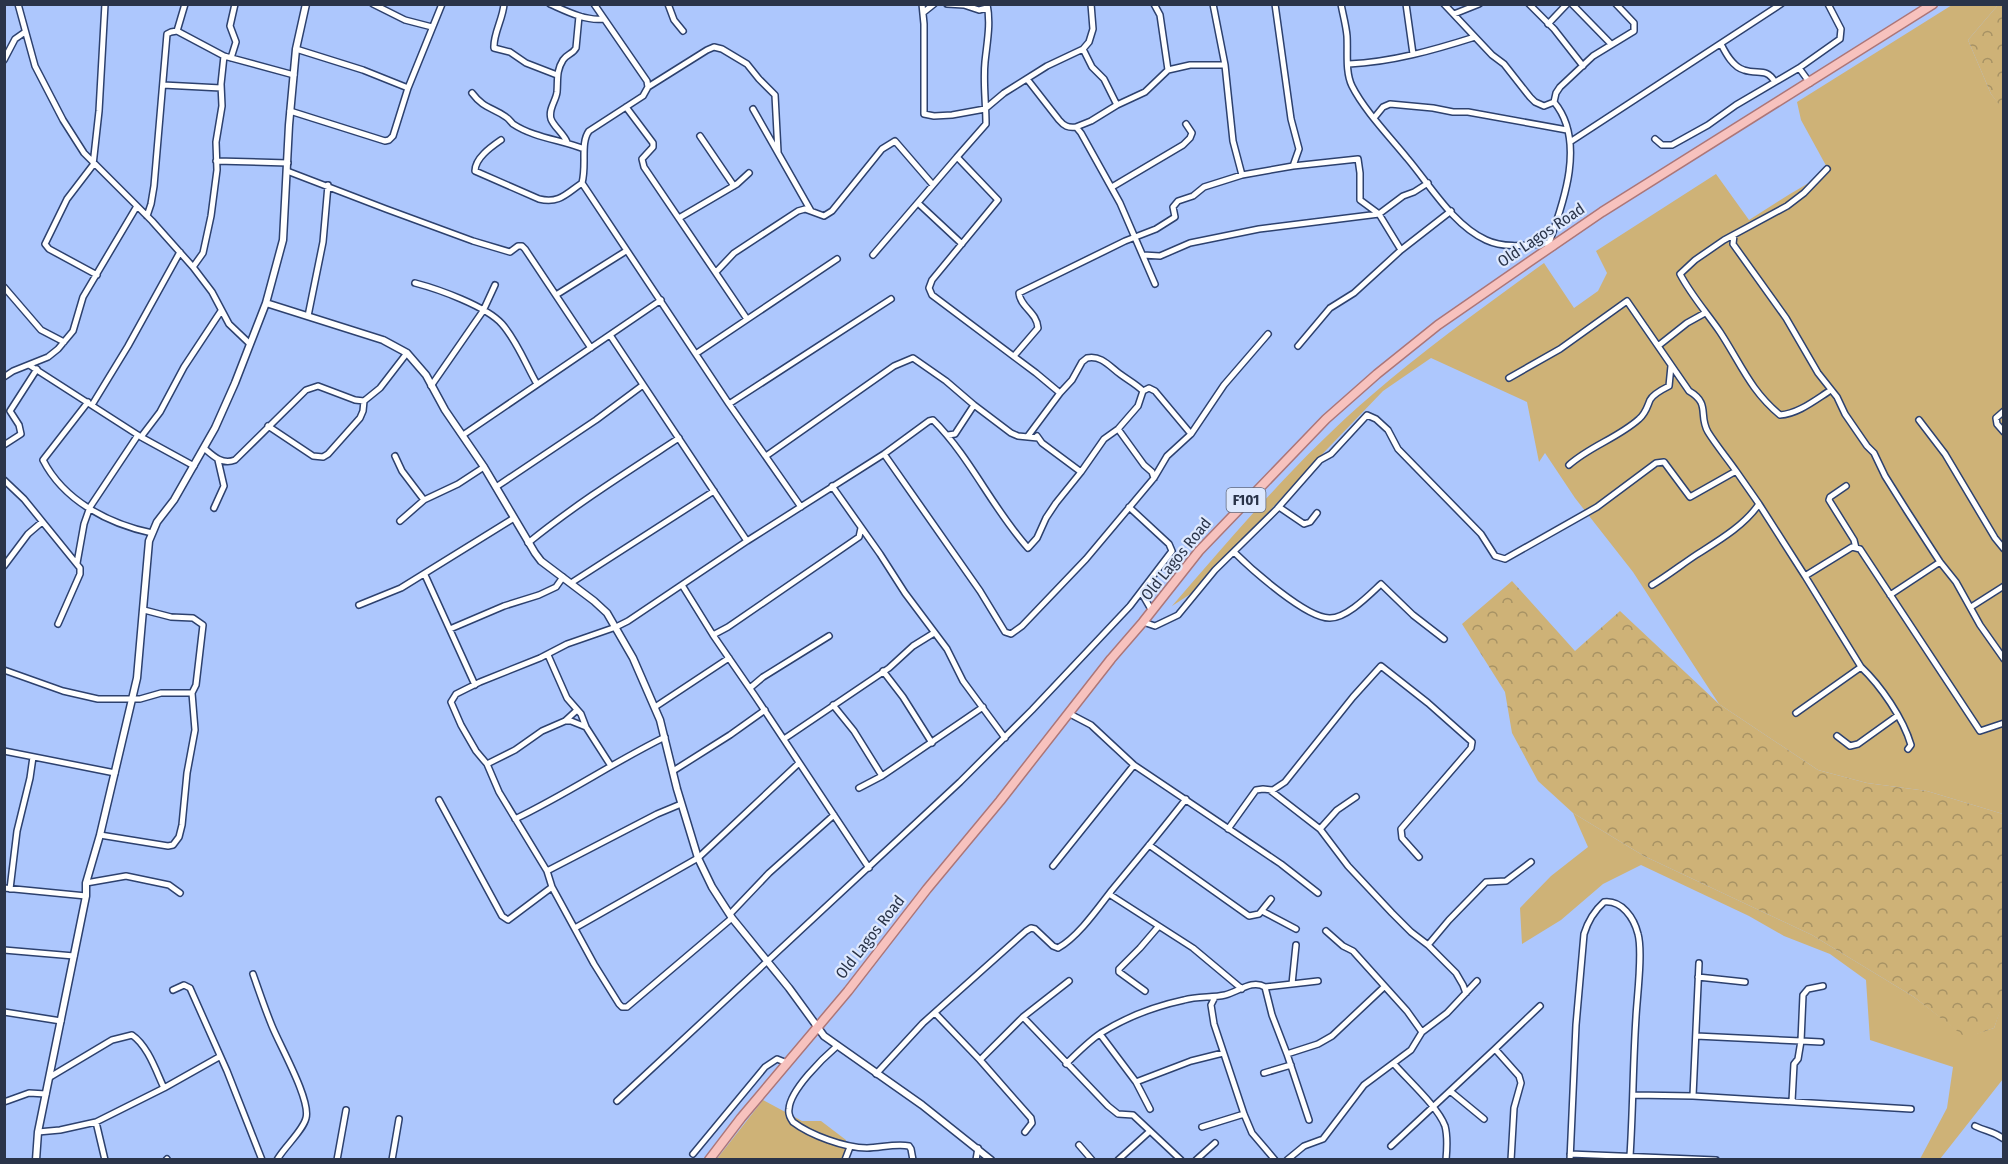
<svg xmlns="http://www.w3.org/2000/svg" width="2008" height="1164" font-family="'Fira Sans Condensed',sans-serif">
<defs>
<pattern id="forest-crowns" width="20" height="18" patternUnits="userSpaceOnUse" patternTransform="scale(1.5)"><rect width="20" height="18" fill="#ceb277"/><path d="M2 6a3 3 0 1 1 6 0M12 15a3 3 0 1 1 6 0" fill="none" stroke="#a79264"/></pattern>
</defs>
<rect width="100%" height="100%" fill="#adc7fd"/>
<path fill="#ceb277" d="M1952,5H1998L1968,40L1991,94L2004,110L2003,814L1927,791L1867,783L1818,770L1719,704L1633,572L1575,498L1545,453L1539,462L1527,402L1431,358L1383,391L1308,469L1233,551L1209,582L1172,606C1236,532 1299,457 1373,394C1428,347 1486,305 1544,263L1574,308L1598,291L1607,273L1596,251L1716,174L1749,220L1790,194L1829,171L1801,120L1797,102Z
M1573,813L1644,856L1812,935L1914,997L1966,1037L1994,1028L2003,1001V1079L1940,1159H1920L1947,1108L1953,1067L1870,1040L1866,980L1830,954L1784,936L1749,916L1641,865L1603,884L1561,920L1522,944L1520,908L1551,876L1588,847Z
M763,1100L802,1121H821L846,1140L844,1159L716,1160Z"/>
<path fill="url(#forest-crowns)" d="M1998,5H2003V110L1991,94L1968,40Z
M1512,581L1575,651L1620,611L1719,704L1818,770L1867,783L1927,791L2003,814L2004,1001L1994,1028L1966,1038L1914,997L1812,935L1644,856L1573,813L1538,781L1512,733L1505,692L1462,624Z"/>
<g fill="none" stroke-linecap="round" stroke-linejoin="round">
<g stroke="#2d416e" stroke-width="8">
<path id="minor" d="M18,4L35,66L63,120L84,153L152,221L193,267L212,292L229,324L250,344
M373,4L405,20L432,27
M504,4C503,19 493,34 494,48L510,52L526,63L557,75
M550,4C566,11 585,21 603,19
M668,4L674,20L683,31
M922,4L924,24V114L934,116L952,115L985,109L1004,93L1047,66L1083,49L1089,42L1093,29L1091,4
M947,4L964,5L979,10L987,8
M987,4C991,24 987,42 985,62C983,82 986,103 986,124L957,157L998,200L932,280L929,288L932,295L1036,373L1060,393
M1154,4L1160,15L1168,70
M1213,4L1225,65L1233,141L1242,175
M1275,4L1291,119L1299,149L1293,166
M1341,4C1343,15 1346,25 1347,36C1348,51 1345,72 1352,86C1364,110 1390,137 1407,158C1430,185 1453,225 1486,240C1505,249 1528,245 1549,243L1553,247
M1406,4L1413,54
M1444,4L1492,55L1504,64L1530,97L1535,102L1544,106L1554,102
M1529,4L1554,29L1583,66
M1572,4L1611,44
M924,12L934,4
M1454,14L1479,4
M1548,24L1567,4
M177,31L185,4
M1721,44C1726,54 1733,67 1744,70C1758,75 1766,67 1775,82
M296,49L363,70L408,88
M1083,49L1092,67L1104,79L1117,105L1145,92L1168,70L1190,65H1225
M231,58L236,42L230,26L235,4
M4,60L15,39L25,32
M1349,64C1392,62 1434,50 1475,37
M1799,68L1840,39L1841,29L1828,4
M1027,79L1059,120C1064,126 1068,128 1076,127L1081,133L1120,203L1155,284
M163,85L221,88
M648,87L707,50L714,47L722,49L747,64L759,79L775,95L778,152
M472,93C484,109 492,107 506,117C509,119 511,122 513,124C534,138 562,140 584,149
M626,107L653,143V147L642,159L644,167L747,319
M753,109L811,211
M290,111L385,141L389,140L393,136L408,88L442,4
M1374,118L1383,107L1390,104L1433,108L1453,112H1468L1567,130
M1076,127L1091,121L1117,105
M700,136L734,186
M1655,139L1662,145H1672L1708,125L1736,105L1799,68L1810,83
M501,140C491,147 475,158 475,171L539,199C559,204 566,194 582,183C587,165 580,143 589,131L643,96L648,87L647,81L594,4
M567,142C563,133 554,127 551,119C548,109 556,101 557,92C558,80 556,71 563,60C567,54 573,54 576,48L579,16
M1570,142L1781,4
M216,161L288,163
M1827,169L1804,193L1787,206L1724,240L1695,260L1680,274C1691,295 1707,313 1720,332C1741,364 1750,390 1780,415C1798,414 1815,400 1831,390
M287,171L386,209L473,241L510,252L518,246H522L525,249L591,348
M582,183L729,404L801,507
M1112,187L1183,145L1190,138L1192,133L1186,124
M918,203L962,244
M147,216L151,204L154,186L167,34L171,32L177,31L224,56L294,75
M679,218L737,184L749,173
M1734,235L1733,244L1786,318L1818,373L1837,397L1845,414L1867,446L1874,453L1885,476L1907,511L1940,562L1956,582L1980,625L2004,659
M1549,243C1564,202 1586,140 1554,102L1556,93L1560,87L1593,56L1634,31V23L1616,4
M873,255L957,157
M1143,255L1160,256L1190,243L1259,229L1379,214L1403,196L1414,192L1428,183
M193,267L203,253L211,216L217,170L216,142L222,106L221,84L224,56
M716,272L734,253L798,211L805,209L824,216L832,211L882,149L895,141L933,185
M97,275L49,249L45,244L67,199L93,165L99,111L105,4
M415,283C438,289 486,306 502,324C517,341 526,365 537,384
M4,287L41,330L64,342
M556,295L626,251
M308,316L323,242L328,185
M610,335L747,541
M1298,346L1330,308L1354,293L1401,250L1451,211
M697,353L837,259
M1014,356L1038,328C1037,312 1020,307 1019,293L1125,241L1156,229L1175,217L1173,207L1178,201L1193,196L1204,187L1242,175L1293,166L1358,159L1360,173V200L1379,214L1401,250
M29,365L141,437L194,466
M4,377L13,371L48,357L58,349L73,331L83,297L137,206
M1509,378L1560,349L1627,301L1658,346
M431,386L483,311L495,285
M88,402L43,460C64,501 109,524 152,533
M729,404L891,299
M92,405L128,346L180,252
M2004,411L1996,418L1997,424L2004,432
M1919,420L1945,454L1995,538L2004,549
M268,426L313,456L323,457L328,454L360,418L363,411L364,401
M1118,429L1144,465L1152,472L1154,478
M463,435L661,300
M948,435L955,434L974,405
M1028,436L1060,393L1072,380L1082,362L1087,358C1102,355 1110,367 1120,374C1128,380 1136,384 1143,391
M1037,436L1042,443L1081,472
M141,437L160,412L184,367L221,311
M4,445L21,434L19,425L10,411L37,369
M204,448C213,456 222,465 235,460L306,390L318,386L355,400L364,401L380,388L407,353
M884,454L980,591L1005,632L1011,634L1022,626L1086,559L1154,478L1167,456L1191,434L1224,385L1268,334
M395,456L402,471L424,500
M766,456L894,366L913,358L946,381L974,405L1011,433L1018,436L1038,438
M1569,465C1590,446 1618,438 1639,419C1646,413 1647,407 1650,400C1653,394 1663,389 1669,386L1671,366
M4,480L24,499L80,568V574L58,624
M832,486L880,554L905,593L947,649L963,681L1005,738
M1846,486L1830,497L1829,500L1854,540L1856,548
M496,487L596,420L643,385
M1759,504L1805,576L1852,547L1860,549L1980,731L2004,723
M1279,507L1304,524L1310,522L1317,513
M214,508L224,486L218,460
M400,521L424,500L458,484L484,467
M528,543C576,504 627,472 679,438
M1234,552C1251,569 1307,619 1330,618C1347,618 1369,595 1381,584L1413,615L1444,639
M77,563L84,524L90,507L138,435
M4,566L28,534L42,522
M425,575L475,685
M571,583L714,491
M682,585L713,635L755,696L869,868
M1652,585C1667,576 1681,565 1696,555C1718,541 1744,526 1759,504L1736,471
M1141,592L1152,611
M1890,595L1940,562
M359,605L401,588L514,518
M1971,607L2004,586
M1143,622L1155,626L1178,615L1215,570L1277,509L1320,460L1331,454L1367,415L1376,419L1388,430L1398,449L1481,534L1495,556L1505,559L1597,507L1656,463L1664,462L1690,497L1736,471C1727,458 1716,445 1708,432C1698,415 1711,404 1689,391L1658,346L1687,323L1705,313
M450,629L504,606L539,595L556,587L563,577
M713,635L728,627L859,537L861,528
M548,655L567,698L581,714L586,727L611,766
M1861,667C1881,686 1903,718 1911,745L1908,749
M4,670L63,691L98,699H140L161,693H192
M883,671L903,697L932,743
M750,688L763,677L829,636
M833,705L854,731L882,776
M655,707L729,658
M1796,713L1861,667L1805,576
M1070,714L1091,725L1134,765L1281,864L1318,893
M565,721H571L586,727
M1837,736L1850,746L1858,744L1897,716
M784,739L889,668L913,646L934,633
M4,751L115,773
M487,764L515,750L542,731L565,721L577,710
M673,771L730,735L765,710
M859,788L882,776L983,707
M1271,791L1320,829L1348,866L1392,913L1411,932L1428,945L1456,973L1463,985L1466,993
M439,800L502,916L508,920L552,887
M515,819C567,794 614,762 665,737
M1228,829L1256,790L1263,789L1273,790L1285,782L1353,697L1381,666L1428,703L1472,742L1471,748L1401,829L1402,838L1419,857
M1320,829L1337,810L1356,797
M100,835L168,846L173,845L179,837L182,825L187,773L195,730L192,693L196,685L203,625L193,618L171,617L144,610
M1149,845L1249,916L1259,914L1271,899
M1053,866L1134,765
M547,871L657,814L681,804
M86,883L126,876L169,885L180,893
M4,888L86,896
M10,889L17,831L30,778L33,757
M1109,894L1193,948L1242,989
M1262,911L1296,929
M730,914L769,873L834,815
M732,918L627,1007H622L619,1004L594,964L552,887L547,871L499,792L487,764L476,751L461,725L451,702L456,694L480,682L540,658L567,644L616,627L628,621L747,541L884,454L929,421L933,420C971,458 992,508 1028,548L1037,538L1046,518L1056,503L1081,472L1104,439L1118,429L1138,406L1143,391L1149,388L1155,391L1191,434
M575,928L698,858L799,763
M1326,931L1343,946L1353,951L1407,1011L1422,1032
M1428,945L1449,920L1486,882L1506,881L1531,862
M4,950L74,956
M253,974C259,991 265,1009 272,1026C280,1046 311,1100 306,1118C303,1131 284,1147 277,1160
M1698,977L1745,982
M1292,984L1296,945
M1265,987L1318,981
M173,990L184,985L190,988L227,1071L262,1160
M1145,991L1119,972V969L1140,948L1158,927
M1215,997L1211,1005L1214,1024L1244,1114L1252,1133L1275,1160
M4,1012L61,1021
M935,1013L980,1060L1031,1118L1032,1123L1025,1132
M1023,1017L1108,1106L1118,1114L1133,1115L1181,1160
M1100,1034L1136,1082L1150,1109
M1696,1036L1801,1041L1803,995L1808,989L1823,986
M837,1046C823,1058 790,1090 789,1109C788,1114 790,1118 793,1122C810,1135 845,1148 867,1148C880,1148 896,1143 909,1146L911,1149L913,1160
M1287,1054L1318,1044L1332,1036L1384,987
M980,1060L1023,1017L1069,981
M1066,1064C1077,1053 1089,1041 1101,1033C1125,1018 1156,1006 1184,1000C1198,996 1212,998 1225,995C1238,992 1252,979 1265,987L1272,1015L1287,1054L1309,1120
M1394,1064C1409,1081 1438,1107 1445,1126C1448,1137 1447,1149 1446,1160
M1264,1073L1291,1065
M876,1074L923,1023L1026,931L1031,928L1035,929L1053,946L1058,948C1078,937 1098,908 1112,890C1137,860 1162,830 1186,799
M50,1077L112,1040L132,1035C148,1046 156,1071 164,1088
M1136,1082L1191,1061L1223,1053
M1450,1091L1484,1119
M1634,1095L1693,1096L1911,1109
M1693,1096L1699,963
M617,1101L960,782L1032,710L1130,606L1172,551L1169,544L1129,507
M1792,1101L1794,1064L1798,1059L1801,1041L1821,1042
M4,1102L29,1093L46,1094
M96,1122L105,1160
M1975,1126C1987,1132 1992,1130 2004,1139
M1202,1127L1244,1114
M38,1132L60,1130L96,1122L164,1088L219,1057
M1079,1145L1092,1160
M1391,1146L1495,1049
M693,1154L765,1067L777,1059L787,1063
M1570,1154L1716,1160
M166,1160L167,1159
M337,1160L346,1110
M392,1160L399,1119
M845,1160L850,1147
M976,1160L978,1148
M1118,1160L1150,1131
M1196,1160L1215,1143
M1287,1160L1304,1146L1323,1139L1364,1085L1411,1050L1422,1032L1447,1013L1477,981
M1511,1160L1514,1108L1521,1083L1519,1076L1495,1049L1540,1006
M1570,1160L1576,1025L1584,934C1588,921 1594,911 1604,902C1622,900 1634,918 1638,934C1643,952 1637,997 1636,1017C1633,1063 1633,1110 1630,1156"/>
</g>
<g stroke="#2d416e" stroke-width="9">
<path id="tertiary" d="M266,303L383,340L407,353L426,375L445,410L484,467L535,553L541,561L594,601L607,613L633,658L660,720L677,789L698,858L712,887L732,918L789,988L824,1036L922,1105L991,1160
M36,1160L38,1132L86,896V883L100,835L137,678L149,541L157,522L174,500L215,428L235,383L266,303L283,240L289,125L296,49L306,4"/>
</g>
<g stroke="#ac7678" stroke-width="11">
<path id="primary" d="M709,1160L741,1118L848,991L927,889L1000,801L1111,659L1143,622L1199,551L1326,419L1377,374L1438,325L1529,262L1602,212L1933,4"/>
</g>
<use href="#minor" stroke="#fff" stroke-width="5"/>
<use href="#tertiary" stroke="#fff" stroke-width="6"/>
<use href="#primary" stroke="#f7c2be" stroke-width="8"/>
</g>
<g text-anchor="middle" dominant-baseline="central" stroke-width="4.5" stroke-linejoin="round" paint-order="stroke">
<rect fill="#dde8fe" stroke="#606a7f" stroke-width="1.5" x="1226.5" y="488" width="39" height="24" rx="4.5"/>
<g font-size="15" font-weight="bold" fill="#2a3449">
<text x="1246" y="500">F101</text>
</g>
<g font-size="16" fill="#2a3449" stroke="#dde8fe">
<text transform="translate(1541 235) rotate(-34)">Old Lagos Road</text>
<text transform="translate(1176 559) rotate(-51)">Old Lagos Road</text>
<text transform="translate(870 937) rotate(-52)">Old Lagos Road</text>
</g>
</g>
<rect width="2008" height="1164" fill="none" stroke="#2a3449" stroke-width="12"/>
</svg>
